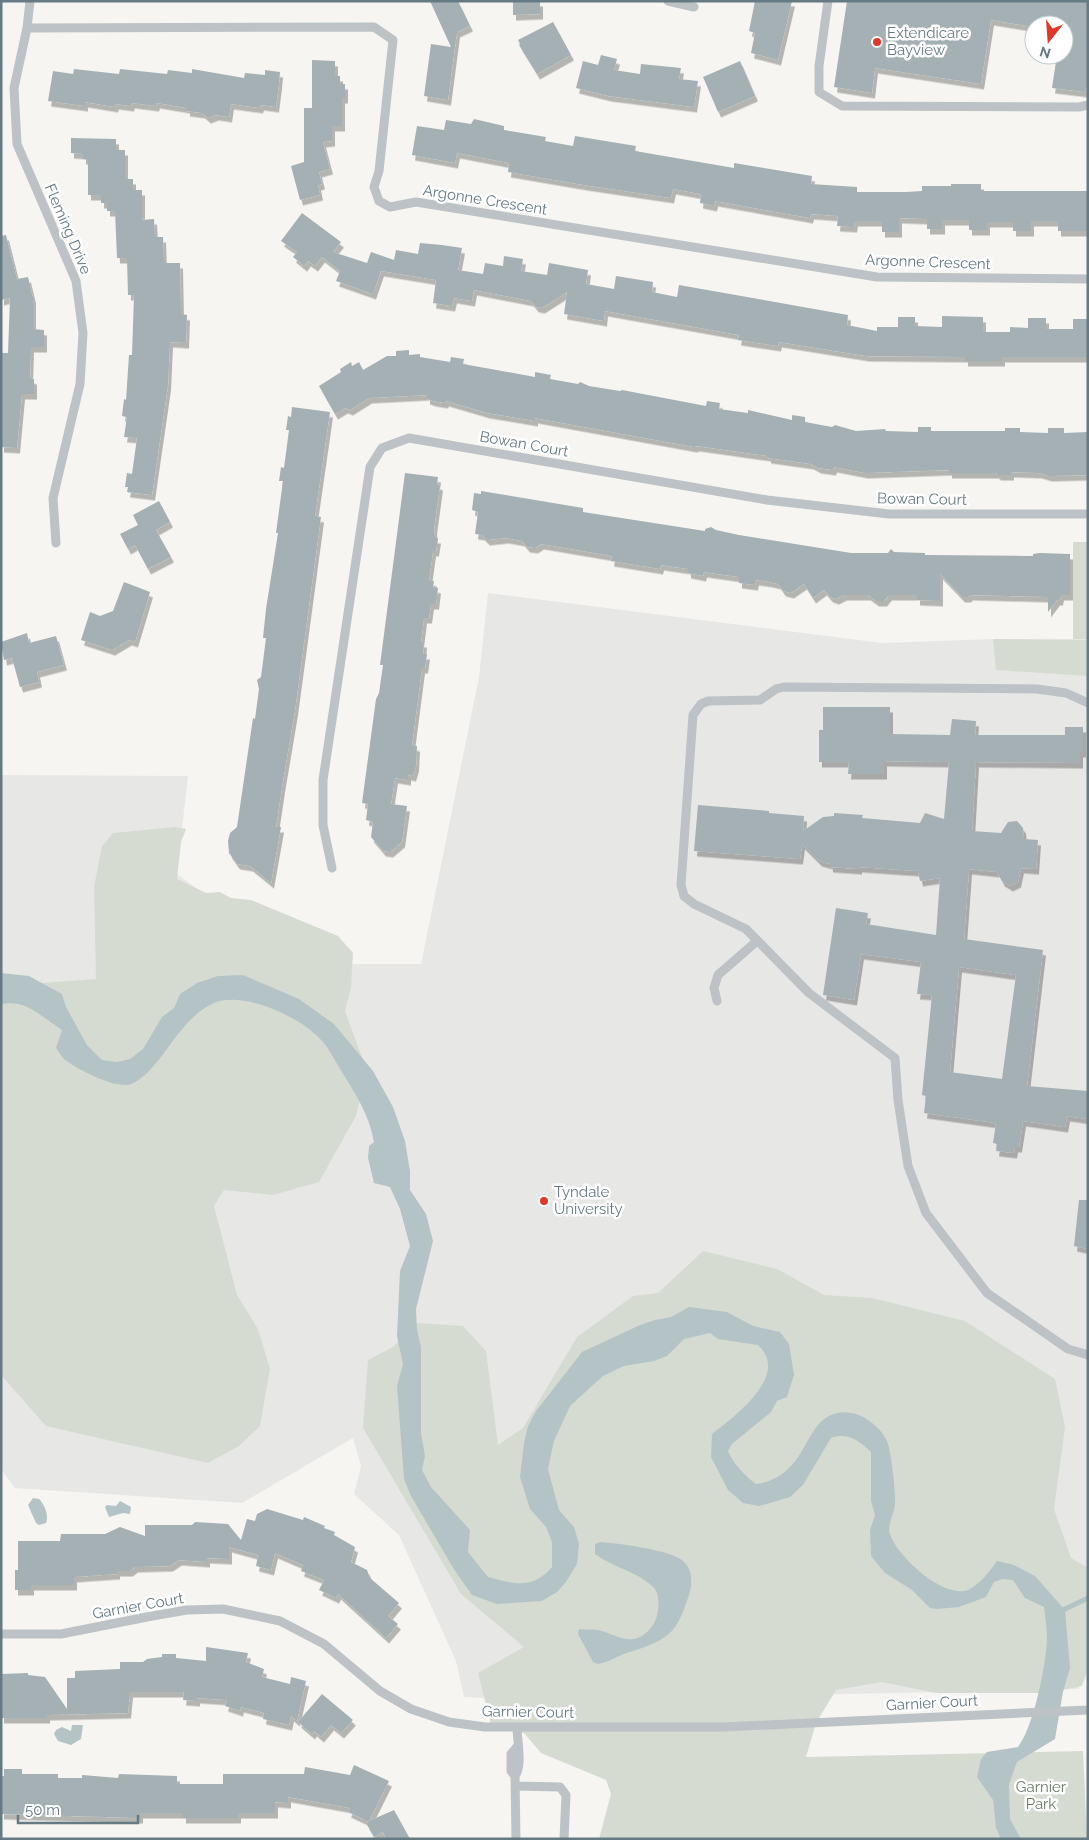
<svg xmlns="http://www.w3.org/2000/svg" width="1089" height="1840" font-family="Raleway,sans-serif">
<defs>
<filter id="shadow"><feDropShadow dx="3" dy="5.5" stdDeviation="0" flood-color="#0004"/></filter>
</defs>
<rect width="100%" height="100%" fill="#f6f5f2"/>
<path fill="#e7e7e6" d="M488,593L882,643L993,639H1088V1617L1076,1623L1079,1689L535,1701L464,1697L456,1661L399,1535L354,1494L361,1466L353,1438L242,1503L15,1488L1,1469V775L188,776L177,874L301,964H421L479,677Z"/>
<path fill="#d6dbd2" d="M1073,542H1088V639H1073Z
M993,639L1088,640V676L996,670Z
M176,827L186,829L181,842L177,879L206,893L220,892L231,898L251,900L338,936L353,953L351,987L345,1011L367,1071L356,1116L319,1182L273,1195L224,1190L214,1206L237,1295L258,1329L270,1369L260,1426L239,1446L208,1463L46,1426L1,1375V986L96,979L94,887L102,846L113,833Z
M703,1251L777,1269L824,1295L872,1298L965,1321L1055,1379L1065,1427L1054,1509L1071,1558L1088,1568V1669L1082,1686L1048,1693H936L882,1682L836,1690L816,1723L806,1757L1083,1751L1087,1839H599L611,1794L606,1780L541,1753L524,1733L492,1728L478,1673L524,1647L461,1594L363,1428L368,1360L393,1347L418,1323L463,1326L486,1351L498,1445L523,1428L577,1337L633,1296L658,1293Z"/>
<path fill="#b4c4c6" d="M1,973L29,976L62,994L66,1007L87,1045L102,1060L117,1062L130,1059L143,1049L162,1017L174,1008L180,994L197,983L218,976L243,975L299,999L334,1024L373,1071L393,1107L405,1141L410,1171V1190L426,1214L433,1241L416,1309L417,1330L421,1347V1433L425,1456L422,1470L431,1487L470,1530L468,1552L488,1577C514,1584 532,1590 552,1567V1542L546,1527L530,1509L520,1477L524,1443L528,1426L536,1411L582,1352L640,1325L655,1320L671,1317L689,1307L727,1312L753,1326L780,1332L789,1344L794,1375L787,1397L777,1401L771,1412L732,1444L728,1451C732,1462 746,1477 756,1484C769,1482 779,1478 789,1468C810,1449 813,1406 852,1413C866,1416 881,1428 887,1441C891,1450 896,1494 895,1505C894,1513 887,1526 890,1534C897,1556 943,1599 968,1590C979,1585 990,1571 997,1561L1014,1565L1035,1576L1065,1610L1070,1668L1063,1692L1055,1739L1017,1762L1012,1776L1009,1785L1010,1819L1021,1839H1001L996,1828L993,1800L977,1777L981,1759L987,1752L1018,1747C1034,1726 1046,1665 1047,1638C1047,1627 1045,1617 1044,1607L1025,1598L1013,1580L1003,1579L994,1582L986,1597L959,1607L937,1609L930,1608L912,1590L885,1573L871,1556L870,1530L875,1515L871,1501V1452C859,1441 848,1432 831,1438L803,1485L790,1497L759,1506L743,1503L728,1490L711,1457L712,1434C734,1417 791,1375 758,1345L718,1339L710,1333L684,1339L667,1356L654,1361L624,1366L603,1376L570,1406L554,1441L548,1469L559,1510L574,1527L579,1544L577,1564L566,1582L557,1592L542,1601L497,1604L472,1595L455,1571L411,1496L404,1479L397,1386L403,1364L397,1336L400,1271L410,1246L400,1209L390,1187L374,1183L368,1158L369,1146L374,1142C369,1113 354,1092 339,1067C334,1059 329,1049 323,1042C303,1018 244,990 214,1003C177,1019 161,1072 131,1084C117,1090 77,1069 65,1060C62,1057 59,1052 56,1048L62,1030C41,1017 28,999 1,1004Z
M33,1498L39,1499C45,1505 49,1516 46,1523L39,1525L36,1523L28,1505Z
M120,1501L131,1507L130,1514L123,1513L109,1517L105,1507L107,1505L116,1506Z
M600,1542C617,1543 669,1550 682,1560C693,1569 693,1583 689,1595C676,1634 670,1639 630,1652C619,1655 610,1662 598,1664L593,1662L578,1634L579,1629C585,1630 592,1629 598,1630C608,1632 617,1638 627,1639C644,1641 656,1625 658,1611C659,1601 659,1592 652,1586C638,1572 612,1567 595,1554V1544Z
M72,1725H83L81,1739L71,1745L58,1741L54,1734L56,1730L62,1727L71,1731Z"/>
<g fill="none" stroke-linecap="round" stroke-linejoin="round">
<path stroke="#b4c4c6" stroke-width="5" d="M1059,1612L1088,1598"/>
</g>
<path fill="#a5b0b4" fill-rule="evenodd" filter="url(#shadow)" d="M430,1H458L470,26L457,32L448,100L424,96L431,44L451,47Z
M513,1H540V14L513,15Z
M755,1H792L778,60L751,53L755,33L749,31Z
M847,1H1088V83L1085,92L1052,88L1057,55H1064V25H1034V27L991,20L981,84L875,68L872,93L834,87Z
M553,22L571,55L537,74L519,45L520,44L518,40Z
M601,55L617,59L614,70L640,74L641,64L681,68L679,79L698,81L694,107L608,96L576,88L583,61L598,65Z
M312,60L335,61V76H340V84H345V98H342V126H332V141L323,142L330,169L319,172L322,184L318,185L320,195L300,200L291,166L304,162V108H312Z
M740,61L755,96L718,112L703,77Z
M74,69L119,74L120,69L167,74L168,70L192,73V69L244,78L245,73L265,75V70L280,72L279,83L276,107L261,105L260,108L231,104L229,117L216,115L208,118L202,113L187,111V108L157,103L156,106L132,103L131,106L116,104L115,107L85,102V106L48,101L53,71L73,74Z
M474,119L504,126V130L546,137L545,141L573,146L575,136L636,146L635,151L734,168V163L812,176L811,184L857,187V192H906L922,191V186H951V184H981V191H1088V231H1058V221H1031V231H1013V222H987V230H969V220H942V229H927V219L899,218V232H882V221H855L854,227L837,226L838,216L811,214L810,218L715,201L714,206L700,203L701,194L673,189L671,198L584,185L508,172L509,163L457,153L455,163L412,155L417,126L444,130L446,120L471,124Z
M71,138L116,139V150H125V179H133V190H142V220L154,219L155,237H163L164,263H180L181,314L187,315L186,343L170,342L168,385L152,495L127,492L128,487H125L127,473L132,474L137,438L124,437L127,417L122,416L124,399L126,400L129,355H132L134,295H128L127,258H117L115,211H107V203H101V195H88V159H83V154L71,153Z
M302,213L341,242L333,252L367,263L371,252L394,260L396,250L418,254L420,243L442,245L462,248L458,270L483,274L485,263L503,266L504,256L523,259L521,271L547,275L549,263L588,270L586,284L614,289L616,276L653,282L652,292L677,297L679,285L848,315L847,325L877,331V327H898V317H915V326L942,327V316L983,317V332H1010V327L1028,328V318H1046V329H1073V319H1088V357H1002V361H965V357L866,356L779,342L778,346L738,340L739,335L605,311L604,321L564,314L567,292L542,308L536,307L531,301L474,290L472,301L454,298L452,306L433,303L436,280L381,271L373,294L336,281L340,271L322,257L315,266L308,261L304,266L293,257L297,252L281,241Z
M6,235L17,279L28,277L33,298V329L44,330V347H31L30,378L34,379V394H22L17,448L1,447L2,353H8L10,298L1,300V236Z
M409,350V355L420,354V357L450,362L451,357L464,359L463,364L502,371L535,377V372L551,375L550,379L578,384L580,382L589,386L620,391L622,390L706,406L707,401L720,403L719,409L748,413V410L792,420V415L805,417V422L832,427L835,425L856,431L885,429L886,431L918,432V427H931V431H1005V428H1020V432L1048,433V428H1064V433L1088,432V475L1049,476L1039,473L1011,472V475H998L996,473H949V470L865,473L834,467L833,470L818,468L811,464L768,458V456L697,446L694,447L535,418V421L487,413L446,401L445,403L433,401L427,399V395L369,398L350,410L345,408L335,414L319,386L341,372L340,369L351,362L352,366L359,362L363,370L387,356H396V351Z
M292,407L330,412L315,516L321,517L318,539L295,710L282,787L276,827H281L271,883L250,866L237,864L229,853L228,841L230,833L237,827L253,718L255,719L259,689L257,680L261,677L266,638H263L266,609L278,533H276L283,481H279L281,467L284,468L289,430H286L288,416L291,417Z
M405,473L438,477L437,484L440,485L434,529L435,538H438L436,551H433L429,580L434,581L433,587L438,588L436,604H431L429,618H424L421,642H424L423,654H427L425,668H422L412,745L417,746L416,766L413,776L408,775V780L395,778L391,804L407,806L402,842L390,852L383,851L371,837L373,822L366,820L368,804L362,803L376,699L379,693L383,665H380Z
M481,491L583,508V512L705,531V529L711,527L716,530L739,535L851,553H888L891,549L894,552L925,553V555L1033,556V554L1040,553L1070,554V595H1061L1060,600H1057L1048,612V597L970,595L968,597H962L940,574V601L917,600V595H889L884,601H876L868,595H844L836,599L830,597L824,590L813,598L804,584L791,593L783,591L778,584L770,582L756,580L755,585L739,583V577L704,572L703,576L688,573V569L661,565L660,569L611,561L612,556L541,544L535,548L527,547L522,541L506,538L487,540L482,535L475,534L478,512L472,510L474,493L481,494Z
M159,501L170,522L156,530L171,557L148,569L135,545L128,549L120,534L138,525L133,515Z
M124,582L150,592L135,642L129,640L112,650L81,640L90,612L100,616L113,611Z
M27,633L29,643L56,636L64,665L37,672L39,682L20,687L12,658L4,660L1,642Z
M823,707H890V734L950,735L952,719L976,721L975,735H1065V727H1083V752H1080V763L976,762L972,831L1001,833L1008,822L1017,821L1023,828L1024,839L1038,840L1036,869L1021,868L1018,882L1010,886L1002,881L997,872L969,869L964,939L1043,950L1027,1086L1088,1091V1119L1067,1116L1065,1127L1023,1121L1019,1147H1015L1014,1153L996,1151L997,1144L993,1143L996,1123L924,1113L926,1096L922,1095L932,995L917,994L921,962L861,954L854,1000L823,995L836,908L868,913L866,924L936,935L940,878L920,881L918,871L859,867V869L830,867V864L819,861L802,844L800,859L694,851L698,805L769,811V813L804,816L803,831L823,817L834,816V813L863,815L862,818L920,823L925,813L944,819L949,762L884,761V774H848L849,762H819V730H823ZM959,967L1016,975L1002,1079L950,1072Z
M1079,1200H1088V1249L1074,1246Z
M267,1509L303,1520L304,1517L325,1526L324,1528L335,1532L334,1535L355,1547L351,1562L367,1570L370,1578L399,1603L388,1616L398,1624L386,1638L338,1594L336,1598L319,1590L324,1580L301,1571L303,1565L275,1553L271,1570L256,1566L258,1555L229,1547V1559L207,1558V1562L179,1560L170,1566L135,1567L130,1571H117V1574L74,1577V1585H31V1590H15V1570H18V1541H60L61,1534H105L120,1527L145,1536V1525H192L195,1522L228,1524L241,1540L247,1519L255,1521L257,1514Z
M206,1647L248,1653L246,1662L264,1669L262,1677L290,1684L291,1677L306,1681L297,1721L291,1716L289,1725L263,1719L264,1713L241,1707L240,1711L225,1706L227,1700L197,1698V1701L183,1700L184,1692H130L128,1713L47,1715V1718H1V1674L28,1673V1675L45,1677L67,1709V1678H75V1671L120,1669V1662H143L147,1659L162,1657V1654H176V1658L206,1661Z
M322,1694L353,1720L341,1733L331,1725L321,1737L314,1731L312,1734L298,1722Z
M354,1765L389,1781L369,1821L394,1810L410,1839H386L383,1832L374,1837L366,1823L369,1822L348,1812L350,1808L288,1797V1803L275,1802V1813H238V1818H183V1813H140V1818L1,1814V1776H4V1769H22V1774H58V1778H82V1775L118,1778L119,1774L177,1776V1784H223V1774H304L305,1767L350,1775Z"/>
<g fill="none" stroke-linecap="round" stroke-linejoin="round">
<path stroke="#bcc2c5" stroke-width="9" d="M30,1L27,28L14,88L17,144L76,281L83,333L80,384L53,498L56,543
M668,1L694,7
M828,1L819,66V92L842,106L1079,107L1088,105
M27,28L374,27L393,40L379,171L374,187L379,201L390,207L416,202L877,277L1088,279
M1088,703L1066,693L1037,689L784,687L776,689L760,700L708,701L701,704L693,715L681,885L684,896L694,904L746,929L809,993L895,1058L898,1100L908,1166L926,1213L987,1293L1068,1349L1088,1355
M332,868L323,825V780L370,467L382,448L409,438L767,500L889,514H1088
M717,1001L714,988L718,975L757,941
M1,1634H61L152,1616L187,1610L223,1609L280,1621L324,1644L380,1691L411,1709L449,1722L485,1727H723L1088,1710
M515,1776L511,1771V1754L517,1747
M515,1786L560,1787L566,1795L564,1839
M516,1839L515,1776C523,1765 517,1741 517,1727"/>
</g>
<g fill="#e13728" stroke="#fff" stroke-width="2">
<circle cx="877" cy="42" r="5"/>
<circle cx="544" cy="1201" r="5"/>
</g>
<g text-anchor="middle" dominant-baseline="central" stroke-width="5" stroke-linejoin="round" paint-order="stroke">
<g font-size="15" fill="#657a83" stroke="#fff" text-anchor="start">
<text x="887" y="33">Extendicare<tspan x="887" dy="17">Bayview</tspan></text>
<text x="554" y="1192">Tyndale<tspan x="554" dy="17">University</tspan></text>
</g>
<g font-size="15" fill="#657a83" stroke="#fff">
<text transform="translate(485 200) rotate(9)">Argonne Crescent</text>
<text transform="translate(68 229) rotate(67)">Fleming Drive</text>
<text transform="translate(928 262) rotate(2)">Argonne Crescent</text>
<text transform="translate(524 444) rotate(10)">Bowan Court</text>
<text transform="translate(922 499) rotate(1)">Bowan Court</text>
<text transform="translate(138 1606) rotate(-10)">Garnier Court</text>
<text transform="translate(932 1703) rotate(-3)">Garnier Court</text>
<text transform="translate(528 1712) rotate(1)">Garnier Court</text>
</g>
<g font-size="15" fill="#6c7b64" stroke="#fff">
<text x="1041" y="1787">Garnier<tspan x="1041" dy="17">Park</tspan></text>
</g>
</g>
<rect width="1089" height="1840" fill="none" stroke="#657a83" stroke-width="5"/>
<g transform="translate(1049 40) rotate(197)"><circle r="24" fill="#ffffff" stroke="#c1cacd"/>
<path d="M0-4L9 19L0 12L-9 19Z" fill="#e13728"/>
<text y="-8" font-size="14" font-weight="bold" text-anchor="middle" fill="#657a83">N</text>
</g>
<path d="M18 1815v8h120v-8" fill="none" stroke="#657a83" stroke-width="2.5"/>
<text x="25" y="1815" font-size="15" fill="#657a83" stroke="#ffffff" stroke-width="4" paint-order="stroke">50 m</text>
</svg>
